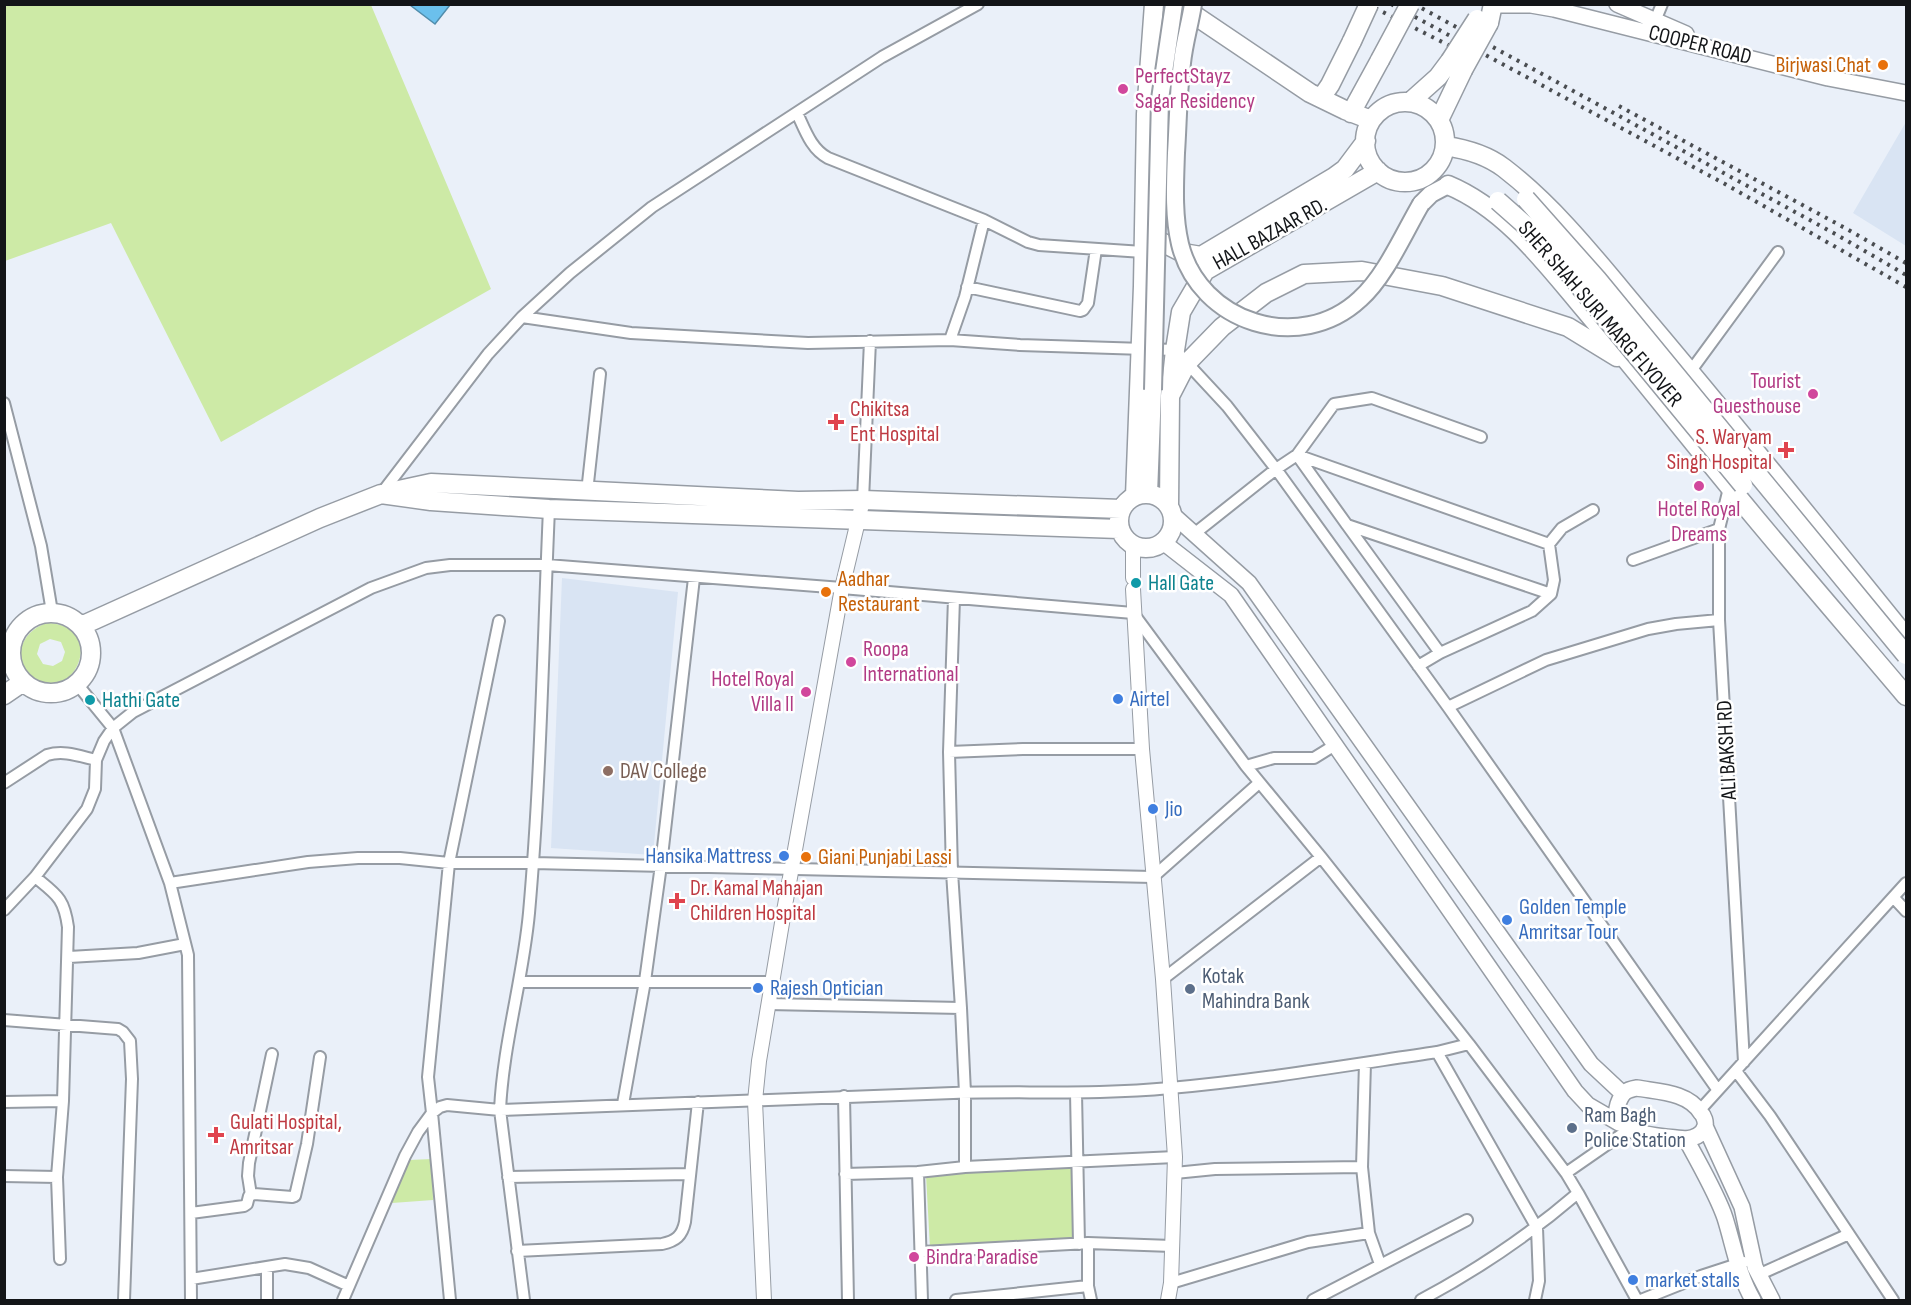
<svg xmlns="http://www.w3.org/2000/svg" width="1911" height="1305" font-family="'Sofia Sans Condensed',sans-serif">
<rect width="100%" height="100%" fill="#eaf0f9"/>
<path fill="#d9e4f3" d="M1906,122V246L1853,213Z
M562,578L678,592L653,855L551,848Z"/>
<path fill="#cdeaa6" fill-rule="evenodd" d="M4,5H371L491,289L221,442L111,223L5,261Z
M48,623C111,626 71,712 30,675C10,656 25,628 48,623ZM50,639L61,642L65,652L62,661L53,666L43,664L37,654L40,644Z
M432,1159L433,1200L392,1203L409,1160Z
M1073,1168L1076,1242L930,1248L926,1175Z"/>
<path fill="#6bc0ec" stroke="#518dac" stroke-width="1.5" d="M410,5H450L435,24Z"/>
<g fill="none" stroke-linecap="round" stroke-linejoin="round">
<g stroke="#969ca4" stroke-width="14">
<path id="minor" d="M1655,21L1662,4
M797,113C805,130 811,149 828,158L984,220L1028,242L1039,245L1143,252
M967,287L1080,311L1083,310L1088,303L1096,249
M522,317L631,333L808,343L950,340L1020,345L1175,350L1227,406L1276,469L1448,707L1717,1089
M950,340L965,297L984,220
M1690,372L1778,252
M4,403L41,546L52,612
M1481,437L1372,398L1334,404L1297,455L1347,525L1551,594L1554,580L1549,544
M1730,484L1719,529V620L1744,1062
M587,492L600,374
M381,494L488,354L522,317L570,273L652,207L882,57L978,4
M863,500L870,341
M1347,525L1440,653
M1194,534L1276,469L1297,455L1549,544L1562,528L1593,510
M1633,560L1719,529
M1418,666L1440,653L1532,611L1551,594
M77,684L113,728L170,883L188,955L191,1300
M1448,707L1546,660L1648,629L1676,624L1719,620
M949,752L1023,749H1142
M1246,766L1274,758H1314L1335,745
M4,783L47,755C64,750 79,756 96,760
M170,883L308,862L358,858H400L449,863H533L1153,877L1259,783
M1894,898L1906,911
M4,910L35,877L87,809L95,789L96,760L104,741L113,728L133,712L371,588L426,568L450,565H547L842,588L1133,613L1246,766L1321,857L1469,1044L1566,1173L1578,1193C1528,1236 1479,1269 1421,1300
M69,957L138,953L185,944
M1163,979L1321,857
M520,982H771
M768,1004L961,1008
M4,1020L118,1029L123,1032L130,1041L132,1079L124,1300
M1437,1052L1469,1044
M1365,1063L1362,1167L1369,1233L1380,1264
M1736,1071L1770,1116L1893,1300
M1076,1093L1079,1244
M844,1096L848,1300
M4,1102L63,1101L68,927C64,898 57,895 35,877
M623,1104L645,981L661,865L694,578
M1700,1110L1906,883
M965,1167L1175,1157
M1175,1173L1215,1169L1362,1167
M1566,1173L1628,1130
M845,1174L918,1172
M4,1176L57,1177
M508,1177L690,1174
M1578,1193L1637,1300
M251,1195L248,1176L249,1163L272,1054
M191,1213L244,1206L247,1204L249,1196L254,1194L292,1197L295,1196L307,1144L320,1057
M517,1251L662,1244C676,1241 682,1236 685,1222L698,1102
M922,1252L1088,1243
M60,1259L57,1177L63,1101
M1758,1275L1849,1234
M191,1279L285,1264L309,1268L349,1286
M1171,1283L1308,1242L1369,1233
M1088,1286L1091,1300
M267,1300V1267
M343,1300L405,1156L418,1132L432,1113L428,1077L449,863L499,621
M450,1300L432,1113L440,1107L447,1105L500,1110C651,1103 802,1098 953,1093C1025,1091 1098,1095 1170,1088C1260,1080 1349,1065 1437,1052L1537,1228L1539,1281L1535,1300
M524,1300L500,1110C503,1044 523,979 529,913C541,778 543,643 549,509
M922,1300L918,1172L965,1167V1093L961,1008L952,872L949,752L954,598
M956,1300L1088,1286V1243L1172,1246
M1313,1300L1467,1220
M1641,1300L1701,1276L1744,1262"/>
</g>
<g stroke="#969ca4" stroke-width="16">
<path id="tertiary" d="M1133,546V578
M1133,589L1142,749L1163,979L1175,1157L1171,1283L1168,1300
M764,1300L755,1101L759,1061L784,911L842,588L863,500"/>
</g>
<g stroke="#969ca4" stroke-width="18">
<path id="secondary" d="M1617,4L1686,34
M1493,5H1531L1554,9L1828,78L1906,93
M1172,514L1249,583L1591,1064L1622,1093
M1163,542L1231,595L1575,1091L1588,1105L1619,1123
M1637,1088C1659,1092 1688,1092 1701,1113C1704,1116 1706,1122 1705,1126C1703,1135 1694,1138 1686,1139C1665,1136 1608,1137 1618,1104C1622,1093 1625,1090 1637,1088Z
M1705,1126L1742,1207L1755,1267L1772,1300
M1686,1139C1698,1162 1717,1194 1725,1218C1734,1247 1738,1274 1753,1300"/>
</g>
<g stroke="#969ca4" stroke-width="20">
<path id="primary" d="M1421,204L1431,194L1448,185
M1149,494L1153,390"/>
</g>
<g stroke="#969ca4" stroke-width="21">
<path id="trunk" d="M1178,4L1310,93L1345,110L1371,120
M1489,23L1493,4
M1321,98L1330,85L1352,41
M1410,102L1438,77L1450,61
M1365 142a40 40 0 1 1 80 0a40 40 0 1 1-80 0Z
M1351,113L1380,60
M1439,120L1463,70
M1445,146C1466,149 1487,155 1504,168C1560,211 1604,270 1650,324C1737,427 1821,532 1906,637
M1448,185C1508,210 1549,268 1590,316C1637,372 1682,429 1728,485C1786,556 1847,626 1906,696
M1144,233L1183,253L1201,256L1334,177L1345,169L1366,141
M1170,396L1187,363L1222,327L1266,293L1304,274L1362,271L1442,286L1568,327L1617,357
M394,491L431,483L798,501L863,500L1121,509
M1119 521a27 27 0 1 1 54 0a27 27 0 1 1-54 0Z
M1135,496L1143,286L1146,114L1154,4
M1169,507L1170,396L1175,350L1181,312L1205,271L1378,171
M11 653a40 40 0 1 1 80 0a40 40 0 1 1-80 0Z
M81,626L320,518L381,494L431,501L549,509L1119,529
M4,695L23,682"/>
</g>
<use href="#minor" stroke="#fff" stroke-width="10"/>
<use href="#tertiary" stroke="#fff" stroke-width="14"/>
<use href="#secondary" stroke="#fff" stroke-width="15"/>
<use href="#primary" stroke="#fff" stroke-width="16"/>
<use href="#trunk" stroke="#fff" stroke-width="18"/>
<path stroke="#4a4d51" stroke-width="4" stroke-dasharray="3 6" stroke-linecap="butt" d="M1367,4L1470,56
M1391,4L1725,184L1906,287
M1414,4L1839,236L1906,275
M1619,106L1845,228L1906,263"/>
<g stroke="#969ca4" stroke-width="20" stroke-linecap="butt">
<path id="primary-bridge" d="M1193,4C1190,24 1184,43 1182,63C1178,93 1178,123 1176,153C1175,183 1173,214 1180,244C1199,323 1300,355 1360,299C1385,277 1404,233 1421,204
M1153,390L1160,99L1174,4"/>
</g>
<g stroke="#969ca4" stroke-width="21" stroke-linecap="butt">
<path id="trunk-bridge" d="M1352,41L1369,4
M1380,60L1410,4
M1450,61L1477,19
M1463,70L1489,23
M1526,199L1597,279L1906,655
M1498,201L1524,224L1558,260L1743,485"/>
</g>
<use href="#primary-bridge" stroke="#fff" stroke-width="16"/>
<use href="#trunk-bridge" stroke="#fff" stroke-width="18"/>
</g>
<g fill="#e8710a" stroke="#fff" stroke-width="2">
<circle cx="1883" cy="65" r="6"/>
<circle cx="826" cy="592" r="6"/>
<circle cx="806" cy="857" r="6"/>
</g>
<g fill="#d1479c" stroke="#fff" stroke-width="2">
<circle cx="1123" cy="89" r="6"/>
<circle cx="1813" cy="394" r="6"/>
<circle cx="1699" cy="486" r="6"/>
<circle cx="851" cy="662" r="6"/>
<circle cx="806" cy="692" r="6"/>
<circle cx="914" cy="1257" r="6"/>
</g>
<g fill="#e0444e" stroke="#fff" stroke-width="2">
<path d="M833 413h6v6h6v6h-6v6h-6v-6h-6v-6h6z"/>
<path d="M1783 441h6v6h6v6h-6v6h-6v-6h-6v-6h6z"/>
<path d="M674 892h6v6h6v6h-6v6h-6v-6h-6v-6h6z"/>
<path d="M213 1126h6v6h6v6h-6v6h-6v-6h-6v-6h6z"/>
</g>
<g fill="#0f9aa8" stroke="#fff" stroke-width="2">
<circle cx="1136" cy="583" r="6"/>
<circle cx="90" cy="700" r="6"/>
</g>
<g fill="#3f7fe0" stroke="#fff" stroke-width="2">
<circle cx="1118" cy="699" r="6"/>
<circle cx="1153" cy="809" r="6"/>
<circle cx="784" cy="856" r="6"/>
<circle cx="1507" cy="920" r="6"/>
<circle cx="758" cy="988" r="6"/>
<circle cx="1633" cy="1280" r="6"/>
</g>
<circle fill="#8d6e63" stroke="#fff" stroke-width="2" cx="608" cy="771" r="6"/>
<g fill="#5c6f8a" stroke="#fff" stroke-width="2">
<circle cx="1190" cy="989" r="6"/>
<circle cx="1572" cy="1128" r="6"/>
</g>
<g text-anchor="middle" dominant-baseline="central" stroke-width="5" stroke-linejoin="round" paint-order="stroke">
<g font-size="22" fill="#131518" stroke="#fff">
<text transform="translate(1700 45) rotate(14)">COOPER ROAD</text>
<text transform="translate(1270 234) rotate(-29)">HALL BAZAAR RD.</text>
<text transform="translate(1600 314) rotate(49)">SHER SHAH SURI MARG FLYOVER</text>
<text transform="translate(1727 750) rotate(-93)">ALI BAKSH RD</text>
</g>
<g font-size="22" fill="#c56008" stroke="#fff" text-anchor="start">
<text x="1871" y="65" text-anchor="end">Birjwasi Chat</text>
<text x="838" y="579">Aadhar<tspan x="838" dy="25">Restaurant</tspan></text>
<text x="818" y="857">Giani Punjabi Lassi</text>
</g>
<g font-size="22" fill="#b23c85" stroke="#fff" text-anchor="start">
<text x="1135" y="76">PerfectStayz<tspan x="1135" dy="25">Sagar Residency</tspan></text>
<text x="1801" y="381" text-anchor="end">Tourist<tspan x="1801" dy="25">Guesthouse</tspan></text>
<text x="1699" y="509" text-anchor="middle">Hotel Royal<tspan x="1699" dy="25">Dreams</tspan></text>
<text x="863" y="649">Roopa<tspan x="863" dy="25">International</tspan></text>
<text x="794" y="679" text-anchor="end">Hotel Royal<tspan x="794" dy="25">Villa II</tspan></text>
<text x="926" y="1257">Bindra Paradise</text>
</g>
<g font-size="22" fill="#be3a42" stroke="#fff" text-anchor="start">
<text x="850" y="409">Chikitsa<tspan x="850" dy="25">Ent Hospital</tspan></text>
<text x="1772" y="437" text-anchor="end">S. Waryam<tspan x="1772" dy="25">Singh Hospital</tspan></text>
<text x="690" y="888">Dr. Kamal Mahajan<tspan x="690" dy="25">Children Hospital</tspan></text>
<text x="230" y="1122">Gulati Hospital,<tspan x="230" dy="25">Amritsar</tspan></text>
</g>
<g font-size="22" fill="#0d838f" stroke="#fff" text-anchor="start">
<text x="1148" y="583">Hall Gate</text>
<text x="102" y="700">Hathi Gate</text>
</g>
<g font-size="22" fill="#366cbe" stroke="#fff" text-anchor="start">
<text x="1130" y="699">Airtel</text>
<text x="1165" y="809">Jio</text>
<text x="772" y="856" text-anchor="end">Hansika Mattress</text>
<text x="1519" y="907">Golden Temple<tspan x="1519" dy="25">Amritsar Tour</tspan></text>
<text x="770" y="988">Rajesh Optician</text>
<text x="1645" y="1280">market stalls</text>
</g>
<g font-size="22" fill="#785e54" stroke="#fff" text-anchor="start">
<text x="620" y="771">DAV College</text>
</g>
<g font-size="22" fill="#4e5e75" stroke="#fff" text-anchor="start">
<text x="1202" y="976">Kotak<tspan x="1202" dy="25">Mahindra Bank</tspan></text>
<text x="1584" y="1115">Ram Bagh<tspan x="1584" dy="25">Police Station</tspan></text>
</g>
</g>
<rect width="1911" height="1305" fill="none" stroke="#131518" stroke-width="12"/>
</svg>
